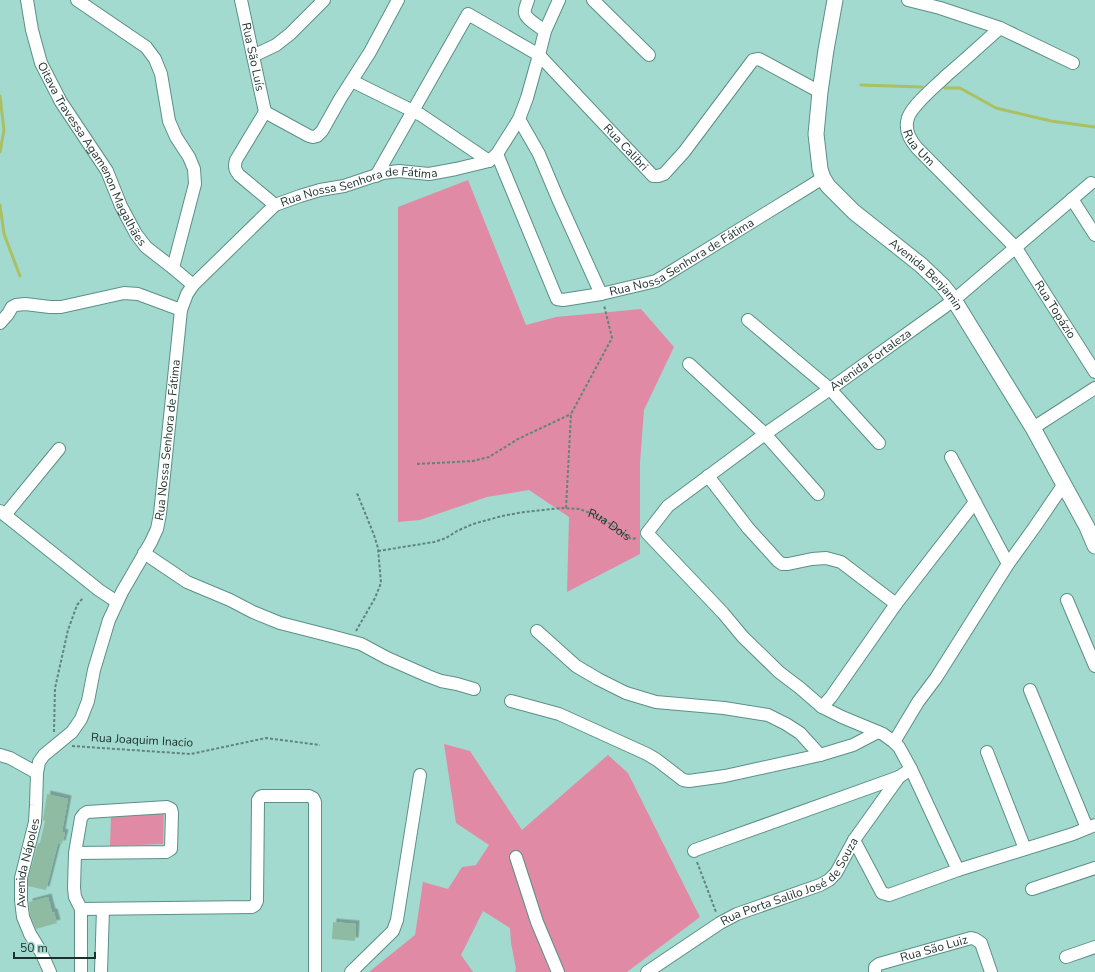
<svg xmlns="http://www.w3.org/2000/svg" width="1095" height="972" font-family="'Nunito Sans',sans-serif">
<defs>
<filter id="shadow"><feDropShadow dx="3.5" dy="-3.5" stdDeviation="0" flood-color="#0004"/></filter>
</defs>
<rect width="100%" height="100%" fill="#a3dacf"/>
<path fill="#e18aa5" d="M468,180L526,325L556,317L641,309L674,347L644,410L640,463V554L567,592L569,517L529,490L487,497L420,520L398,522V207Z
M444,744L470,751L522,830L608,755L628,773L700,917L627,972H515L516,969L511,943L510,928L483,911L461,955L473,972H369L415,935L423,882L448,889L462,867L476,865L489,845L456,823Z
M164,812L163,844L110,846L111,815Z"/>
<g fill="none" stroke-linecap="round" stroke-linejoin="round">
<path stroke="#aac062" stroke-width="3" d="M861,85L922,87
M945,88H960L996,108L1051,121L1095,127
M0,96L4,130L0,152
M0,205L4,234L20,276"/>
</g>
<path fill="#8fbba3" filter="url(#shadow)" d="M47,794L68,799L62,832L65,833L62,844L58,843L46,890L28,886V879L38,843H40L45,821L43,820Z
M48,897L52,912H54L57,923L36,929L30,915L29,902Z
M333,922L356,924L355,941L332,939Z"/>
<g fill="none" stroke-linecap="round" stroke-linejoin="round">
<g stroke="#5b9086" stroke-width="14">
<g id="minor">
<path id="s2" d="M27,0L32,30L41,63L61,102L107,171L121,206L136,234L146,247L173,268L193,285"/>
<path d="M77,0L146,47L155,59L161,74L169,121L176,137L189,157L194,169L195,184L173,268"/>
<path id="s3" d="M241,0L265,112"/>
<path d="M528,0C527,4 524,9 525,13C526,19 540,27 545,31"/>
<path d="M593,0L649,55"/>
<path d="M908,0L940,8L1000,28L1073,63"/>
<path id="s4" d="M1000,28C982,44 965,60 947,75C937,85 912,105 908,118C904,130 910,140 917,148L1016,248L1095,372"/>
<path d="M253,56L276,45L290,34L324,0"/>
<path d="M352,81L421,115L489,161"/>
<path d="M265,112L309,136L313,137L317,136L322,131L340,99L370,52L398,0"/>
<path d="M265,112L236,160C234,167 235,170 239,175L275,205"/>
<path id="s5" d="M519,119L539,154L558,199L601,294L656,281L823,178"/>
<path d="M497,154L557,299L563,300L601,294"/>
<path id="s6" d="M376,176L468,14L539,55L653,176H658L664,174L684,152L753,60L759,59L820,92"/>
<path d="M1072,199L1095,235"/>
<path d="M748,320L830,389L879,443"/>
<path d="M0,323L8,314L12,307L16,305L25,304L50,307H61L124,293L138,294L181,310"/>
<path d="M689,364L765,434L818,494"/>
<path d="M1033,428L1095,388"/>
<path d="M951,457L1008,564"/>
<path d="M708,476L748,528L778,561L782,564H788L812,559L826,558L841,562L896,604"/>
<path d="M0,511L99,590L117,602"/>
<path d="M5,515L59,449"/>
<path d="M144,553L187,582L230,600L253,612L280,623L331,636L361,644L387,658L428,676L441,681L457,684L474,689"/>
<path d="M1067,600L1095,666"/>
<path d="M537,631L576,666L598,679L626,693L656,702L724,708L768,715L786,724L800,733L820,755"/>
<path d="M1030,690L1087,828"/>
<path d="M511,701L559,714L647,754L657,760L683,780L689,781L725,776L820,755L853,745L878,732"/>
<path d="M822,707L831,697L896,604L975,502"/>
<path d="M894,742L918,702L936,678L1008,564L1034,528L1064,484"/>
<path d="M987,752L1025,849"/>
<path d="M0,755L10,758L37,773"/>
<path d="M854,840L882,893L889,895L958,870L1073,834L1095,825"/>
<path d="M694,851L695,850L899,777"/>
<path d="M75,853L166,852L171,849L172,813L171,809L167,807L87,812L84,814L81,818L75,853L74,888L75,897L81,909V972"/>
<path d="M516,857L537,922L558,972"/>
<path id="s7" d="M958,870L911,769L899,747L894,742L883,734L842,717L822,707L800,688L779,672L743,637L723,613L647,533L668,506L765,434L830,389L954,300L1091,183"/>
<path d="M1032,889L1095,868"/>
<path d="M81,909L252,907L255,905L257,901L258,800L260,797L262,796H309L313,798L315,802V972"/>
<path d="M1066,957L1095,947"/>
<path id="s8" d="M50,972L41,952L30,934L23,917L21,900V878L35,822L36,805L37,773L39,762L44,755L72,732L81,719L88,701L94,670L109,620L122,592L151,542L157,529L160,514L181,310L187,294L193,285L275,205L300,196L320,190L344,186L383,173L399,171L429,174L456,169L489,161L497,154L519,119L527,98L539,55L545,31L559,0"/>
<path d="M101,972L103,909"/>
<path d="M351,972L393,931L397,920L420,775"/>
<path id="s9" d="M647,972L720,923L737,914L820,885L829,880L836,873L854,840L899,777L911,769"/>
<path id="s10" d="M875,972V967L879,964L971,938L975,939L981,943L991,972"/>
</g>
</g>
<g stroke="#5b9086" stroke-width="17">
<g id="tertiary">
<path id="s11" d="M835,0L826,50L820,92L816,134L820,169L823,178L828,186L854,212L921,265L943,286L954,300L1033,428L1087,527L1095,546"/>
</g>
</g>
<g stroke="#5f857d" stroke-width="2" stroke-dasharray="3 2" stroke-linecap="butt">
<path d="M417,464L473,461L489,457L518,439L571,414"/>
<path d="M566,508L571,414L612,338L604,305"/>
<path id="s1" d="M378,551L434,542L446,538L457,531L473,524L502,516L524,512L562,508L579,509L599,516L631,539L637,538"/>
<path d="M356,631L375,598L381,583L378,548L374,535L357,493"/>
<path d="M54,732L55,688L68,630L77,605L83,598"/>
<path d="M72,746L191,754L266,738L320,745"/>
<path d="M697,862L716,912"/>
</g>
<use href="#minor" stroke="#fff" stroke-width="12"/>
<use href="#tertiary" stroke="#fff" stroke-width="15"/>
</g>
<g text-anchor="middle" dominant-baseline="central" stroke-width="3" stroke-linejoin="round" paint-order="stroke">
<g font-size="12" fill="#1a302b" stroke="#a3dacf">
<text stroke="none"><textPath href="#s3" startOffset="58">Rua São Luís</textPath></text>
<text stroke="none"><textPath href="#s6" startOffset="395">Rua Calibri</textPath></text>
<text stroke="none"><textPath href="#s4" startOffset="163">Rua Um</textPath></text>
<text stroke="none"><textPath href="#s2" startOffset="169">Oitava Travessa Agamenon Magalhães</textPath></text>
<text stroke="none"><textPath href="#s8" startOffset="935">Rua Nossa Senhora de Fátima</textPath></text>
<text stroke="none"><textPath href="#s5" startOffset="283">Rua Nossa Senhora de Fátima</textPath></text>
<text stroke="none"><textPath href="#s11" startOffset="322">Avenida Benjamin</textPath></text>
<text stroke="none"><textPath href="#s4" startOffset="376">Rua Topázio</textPath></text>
<text stroke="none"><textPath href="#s7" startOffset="755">Avenida Fortaleza</textPath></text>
<text stroke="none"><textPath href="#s8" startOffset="575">Rua Nossa Senhora de Fátima</textPath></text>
<text stroke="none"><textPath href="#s1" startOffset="242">Rua Dois</textPath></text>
<text transform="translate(142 740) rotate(3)">Rua Joaquim Inacio</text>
<text stroke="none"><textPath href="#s8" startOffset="116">Avenida Nápoles</textPath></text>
<text stroke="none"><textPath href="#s9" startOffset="172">Rua Porta Salilo José de Souza</textPath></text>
<text stroke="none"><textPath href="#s10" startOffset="67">Rua São Luiz</textPath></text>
</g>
</g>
<path d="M14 952v6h81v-6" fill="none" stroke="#1a302b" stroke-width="2"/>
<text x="20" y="952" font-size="12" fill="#1a302b" stroke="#a3dacf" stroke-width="3" paint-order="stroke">50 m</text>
</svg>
